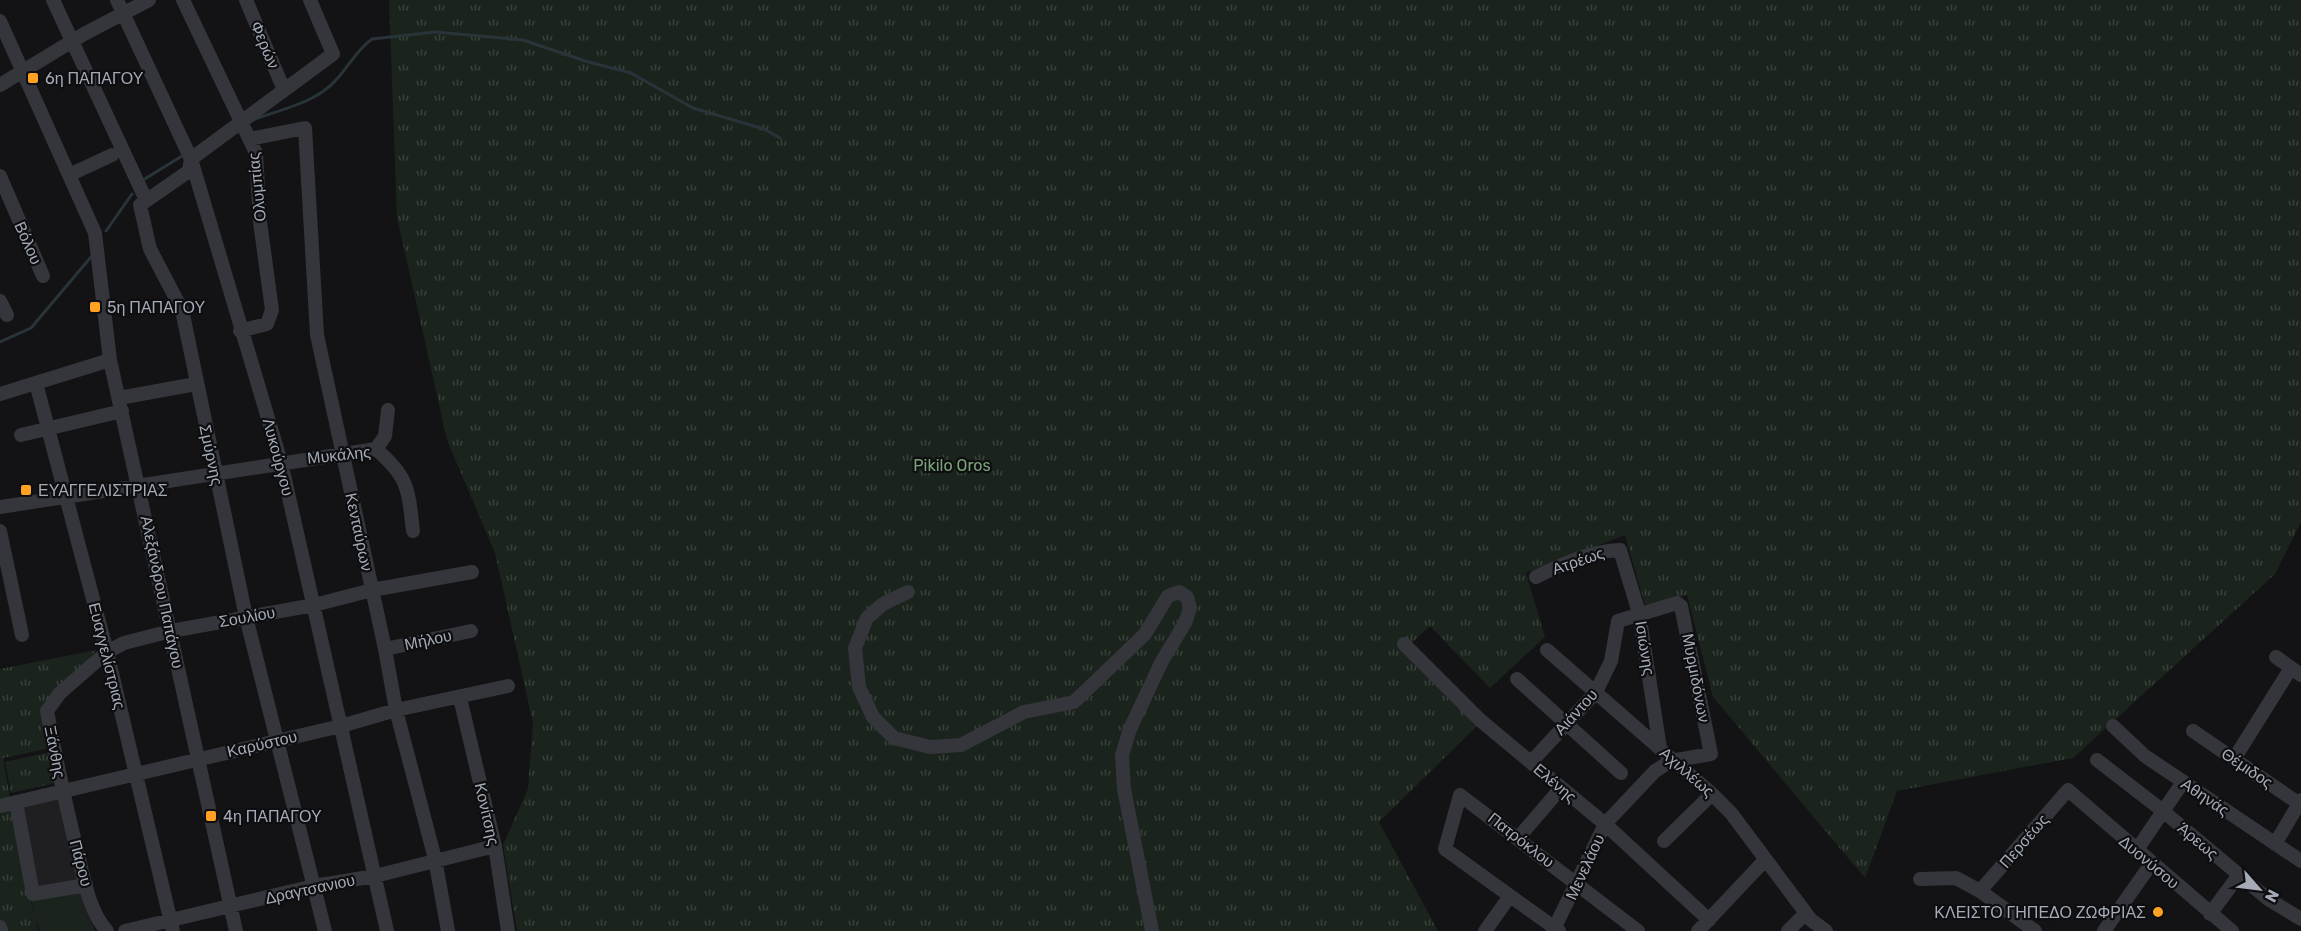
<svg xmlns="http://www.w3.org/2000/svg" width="2301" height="931" font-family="Rubik,sans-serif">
<defs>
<pattern id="park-tufts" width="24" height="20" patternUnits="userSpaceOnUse" patternTransform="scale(1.5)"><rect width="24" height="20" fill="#1b241c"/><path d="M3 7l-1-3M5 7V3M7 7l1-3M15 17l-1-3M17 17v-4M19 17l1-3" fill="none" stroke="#39413b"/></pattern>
</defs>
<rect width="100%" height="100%" fill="#131315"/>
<path fill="#1f1f22" d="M62,797L80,883L95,931H40L35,921L17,806Z"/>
<path fill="#1b241c" d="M77,889L90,931H43L34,909L33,899Z"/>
<path fill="url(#park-tufts)" d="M389,0H2301V522L2275,574L2073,758L1897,791L1865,878L1713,697L1687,595L1645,605L1625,535L1526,573L1545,637L1490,688L1430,626L1403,651L1478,725L1379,822L1438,931H517L503,845L528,789L533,723L495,553L447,440L397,217Z
M96,650L49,717L55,747L3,758L19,850L38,931H0V669Z
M55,751L64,781L11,793L5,762Z"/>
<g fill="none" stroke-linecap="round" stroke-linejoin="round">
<path stroke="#28343a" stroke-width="3" d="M255,119C282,109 315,103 335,81C348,68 356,50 372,39L435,32L523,40L585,61L631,73L693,108L764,129L780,138
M143,180L182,156
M106,231L132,194
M0,342L31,328L91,257"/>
<path stroke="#34363b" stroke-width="14" d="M53,0L146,200
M117,0L191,159L281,462L387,931
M183,0L256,153L260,222L272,310L267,324L240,331
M246,0L284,90
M310,0L333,54L191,159L189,171L140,205L150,249L182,310L246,617L325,931
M0,21L95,233L110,360L236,931
M0,85L84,34L149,0
M250,139L305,128L317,335L385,649L396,710L435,859L448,931
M69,175L112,155
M0,176L43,276
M0,301L7,315
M36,383L107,652L173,931
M0,394L110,360
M119,398L196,384
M21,435L122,411
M376,449L385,436L388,410
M0,507L376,449C409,478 408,488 413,531
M0,531L22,635
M1536,577C1562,564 1591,551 1620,550L1639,613L1660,748
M908,592L883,604L867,618L855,648L859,687L873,717L894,738L930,747L961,745L1024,712L1074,702L1145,634L1168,596L1179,592L1187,597L1190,608L1185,623L1162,661L1130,729L1122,755L1124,789L1152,931
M1404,644L1480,720L1605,824L1709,920
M385,649L471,631
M1547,650L1712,794L1731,813L1811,920L1826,931
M2276,657L2301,675
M1517,679L1621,773
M460,698L495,846L508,931
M2113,726L2145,756L2301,861
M2193,731L2301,805
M2234,759L2291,668
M2097,760L2163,811L2268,899L2301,919
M1531,762L1596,692L1611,661L1618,621L1677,603L1681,606L1711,754L1671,761L1655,771L1605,824L1553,931
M16,802L33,894L86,885
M0,806L341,726L396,710L508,686
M1519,837L1561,788
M1664,841L1712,794
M2275,844L2301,800
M2136,851L2183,782
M1920,879L1956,878L1980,891L2035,931
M1980,891L2068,790L2232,931
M2210,914L2239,875
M0,927L1,931
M107,931C89,911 84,879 78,854C66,807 56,759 47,711L60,693L107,652L124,643L171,631L314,605L372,590L472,572
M125,931L314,886L375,876L495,846
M1485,931L1510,896
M1559,931L1445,849L1460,795L1638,931
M1698,931L1765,860
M1788,931L1806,913
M2104,931L2151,864"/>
</g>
<g fill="#ffa122" stroke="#0e0e10" stroke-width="2">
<rect x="27" y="72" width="12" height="12" rx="3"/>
<rect x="89" y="301" width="12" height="12" rx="3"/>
<rect x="20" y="484" width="12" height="12" rx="3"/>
<rect x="205" y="810" width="12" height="12" rx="3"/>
<circle cx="2158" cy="912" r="6"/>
</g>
<g text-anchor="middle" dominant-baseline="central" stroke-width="4.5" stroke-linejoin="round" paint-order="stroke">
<g font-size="16" fill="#a4abb7" stroke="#0e0e10">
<text transform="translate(265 45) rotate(67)">Φερών</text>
<text transform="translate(257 187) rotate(-96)">Ολυμπίας</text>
<text transform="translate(28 243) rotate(66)">Βόλου</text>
<text transform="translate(211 455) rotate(78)">Σμύρνης</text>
<text transform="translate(339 455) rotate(-6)">Μυκάλης</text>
<text transform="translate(278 457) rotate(75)">Λυκούργου</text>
<text transform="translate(359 532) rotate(78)">Κενταύρων</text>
<text transform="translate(1578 561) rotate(-19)">Ατρέως</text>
<text transform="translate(162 592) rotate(78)">Αλεξάνδρου Παπάγου</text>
<text transform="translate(247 617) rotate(-10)">Σουλίου</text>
<text transform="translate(428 640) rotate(-12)">Μήλου</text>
<text transform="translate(1645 648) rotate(81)">Ισιώνης</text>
<text transform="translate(107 656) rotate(76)">Ευαγγελίστριας</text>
<text transform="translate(1696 678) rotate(79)">Μυρμιδόνων</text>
<text transform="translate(1576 712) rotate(-48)">Αιάντου</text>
<text transform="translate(262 744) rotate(-13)">Καρύστου</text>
<text transform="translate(55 752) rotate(79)">Ξάνθης</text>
<text transform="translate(2247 768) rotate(34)">Θέμιδος</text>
<text transform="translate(1687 772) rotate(41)">Αχιλλέως</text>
<text transform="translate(1555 783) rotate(40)">Ελένης</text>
<text transform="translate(2205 797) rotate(34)">Αθηνάς</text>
<text transform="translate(487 814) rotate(77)">Κονίτσης</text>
<text transform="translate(1521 840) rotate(38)">Πατρόκλου</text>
<text transform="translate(2024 841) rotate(-49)">Περσέως</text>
<text transform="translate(2198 841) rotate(40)">Άρεως</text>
<text transform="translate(2149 862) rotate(40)">Δυονύσου</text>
<text transform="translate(81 863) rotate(75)">Πάρου</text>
<text transform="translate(1585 867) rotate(-65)">Μενελάου</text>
<text transform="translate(310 889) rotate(-12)">Δραγτσανιου</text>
</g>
<g font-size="16" fill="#a4abb7" stroke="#0e0e10" text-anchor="start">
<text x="45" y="78">6η ΠΑΠΑΓΟΥ</text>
<text x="107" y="307">5η ΠΑΠΑΓΟΥ</text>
<text x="38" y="490">ΕΥΑΓΓΕΛΙΣΤΡΙΑΣ</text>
<text x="223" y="816">4η ΠΑΠΑΓΟΥ</text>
<text x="2146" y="912" text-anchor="end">ΚΛΕΙΣΤΟ ΓΗΠΕΔΟ ΖΩΦΡΙΑΣ</text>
</g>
<g font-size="16" fill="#7aa479" stroke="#0e0e10">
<text x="952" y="465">Pikilo Oros</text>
</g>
</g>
<g transform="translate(2259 889) rotate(118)" stroke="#0e0e10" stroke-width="4.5" paint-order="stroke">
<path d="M0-4.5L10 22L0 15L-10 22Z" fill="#a4abb7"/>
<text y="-9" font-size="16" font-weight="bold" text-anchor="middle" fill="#a4abb7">N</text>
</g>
</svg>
